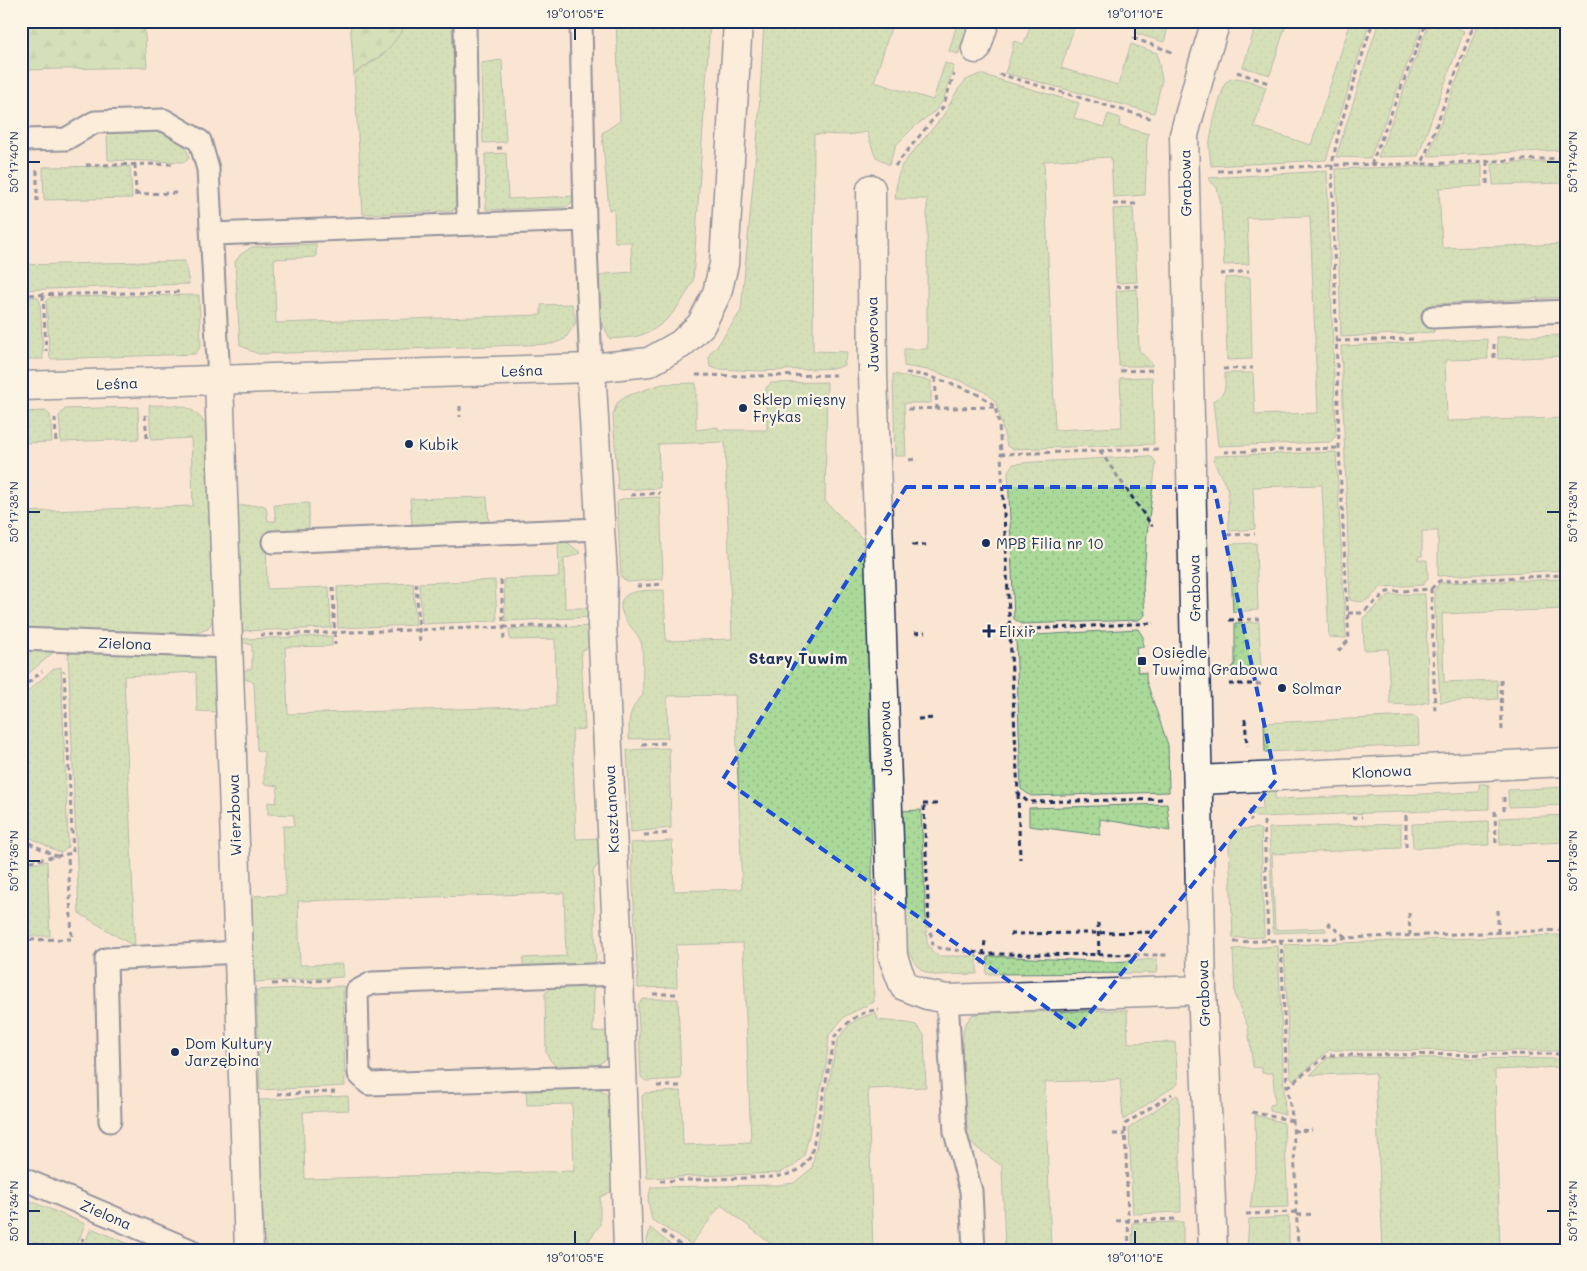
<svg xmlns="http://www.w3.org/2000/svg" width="1587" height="1271" font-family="Mali,sans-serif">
<defs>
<pattern id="grass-dots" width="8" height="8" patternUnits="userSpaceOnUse" patternTransform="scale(1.25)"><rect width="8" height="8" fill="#aad999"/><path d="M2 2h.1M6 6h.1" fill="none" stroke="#92bb86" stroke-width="1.8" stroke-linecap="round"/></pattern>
<pattern id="forest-firs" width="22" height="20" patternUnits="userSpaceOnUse" patternTransform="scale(1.25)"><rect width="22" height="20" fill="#aad999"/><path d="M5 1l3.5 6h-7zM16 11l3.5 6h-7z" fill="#92bb86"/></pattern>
</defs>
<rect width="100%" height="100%" fill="#f9e5d1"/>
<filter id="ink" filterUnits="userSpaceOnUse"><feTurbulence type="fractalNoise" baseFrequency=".02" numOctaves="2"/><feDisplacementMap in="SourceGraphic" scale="10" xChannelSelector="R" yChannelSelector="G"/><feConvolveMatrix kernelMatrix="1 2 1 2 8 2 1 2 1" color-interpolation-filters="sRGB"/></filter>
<g filter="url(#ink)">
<path fill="url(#grass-dots)" stroke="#62847c" d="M409,21H452L459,201L453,211L363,214L354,74L384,54Z
M616,21H710L693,281C681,305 666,328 638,336C629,338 619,338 610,339L600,318L596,278L605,274L632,272L631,242H615L614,209L609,210L602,133L620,121Z
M764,21H893L874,82L933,100L945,63L954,66L943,101L935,111L914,127L896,145L889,165L875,156L867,132L848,135L814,134L813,351L847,352L844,365L837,368L760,371L717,369L710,367L709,357L711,352L718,345L741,311L758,131Z
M958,21H969L958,54L949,51Z
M1032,21H1076L1061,68L1118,85L1131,44L1157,53L1162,80L1154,113L1005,73L1013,48V41L1024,44Z
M1138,21H1170L1164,42L1135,33Z
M1257,21H1287L1270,75L1243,67Z
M1351,21H1370L1326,160L1211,166L1209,146L1214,119L1225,83C1235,72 1253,83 1266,87L1254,127L1311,145Z
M1379,21H1424L1370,158L1336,157Z
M1430,21H1441L1464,31L1418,156L1378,157Z
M1497,21H1566V150L1428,156L1478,24Z
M502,60L506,142L483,143L481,63Z
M980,74L1079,103L1074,118L1104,127L1108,114L1120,118L1119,126L1149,134L1147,140L1145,195L1113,197L1111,157L1044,161L1055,430L1122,427L1120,378L1152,377L1154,444L1012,449L1007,446L996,402L987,393L966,383L933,371L904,366V349H927V199H895L897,179L902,165L943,116L957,91L966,80Z
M163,125C176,134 186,142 189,158L185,162L108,160L107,133L116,126Z
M506,153L508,199L575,196L571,203L566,207L486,210L485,154Z
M1566,161V183L1493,185L1492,164Z
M1482,164V186L1439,188L1442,248L1566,244V297L1433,304L1434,332L1341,337L1336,169Z
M130,166L132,198L44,200L43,167Z
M1327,171L1336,436L1330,442L1218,446L1213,401C1227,392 1225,389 1225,373H1253L1255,415L1318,413L1310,216L1247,218L1249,264L1224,265L1221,204L1217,188L1208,178Z
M1133,208L1137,282L1116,283L1113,209Z
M316,244V257L274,259L276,323L541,315V305L572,304L576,322L565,339L552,344L259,354L251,351L240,345L235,262L240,255L252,247Z
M185,261L189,284L21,290V265Z
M1250,277L1252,359L1227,360L1225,278Z
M1137,289L1139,350L1152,364V366H1119L1116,291Z
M199,295L201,346L195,354L50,359L46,301L51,297Z
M37,297L40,301L43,359H21V298Z
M1566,335V356L1498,359L1497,337Z
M1487,339L1488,359L1445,360L1447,421L1566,418V570L1438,576V531H1422V556H1419L1418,560H1427L1428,578L1423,585L1381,587C1370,598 1367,605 1350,600L1341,346Z
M893,374L931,381V403H905L904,404L906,456H895Z
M827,382L825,501L867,543L874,1002L845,1016L829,1035L826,1066L804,1156L794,1166L779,1173L647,1178L642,1096L645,1093L681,1091L683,1145L751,1142L743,943L676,945L677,987L638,988L631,843L672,841L674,891L742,889L735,695L667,696L668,738L629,739C629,718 628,711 643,695C642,684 644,650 641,642C637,631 625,623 622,612C614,587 649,591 664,590L666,641L732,639L725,442L658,444L660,488L618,490L613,415L617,403L627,396L662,384L696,383V430L718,427V430H767L766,388L771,383Z
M149,405C173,406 191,401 205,424L213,620L208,629L193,634L21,630V512L193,506L191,438L151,440Z
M138,407L139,439L61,442L59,416L65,409Z
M45,411L50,415L52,442L21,443V412Z
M1336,452L1346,638L1329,637L1322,485L1253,487L1255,529L1229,531L1228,490L1215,464L1214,456Z
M1148,456L1153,458L1156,463L1147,534L1143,587L1145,615L1139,620L1022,624L1014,619L1008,471L1013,464L1034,462Z
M487,497L489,523L412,526L410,499Z
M660,497L663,579L628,582L621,577L617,503L621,499Z
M309,503V529L272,531L266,535L267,589L329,587L331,628L240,631L236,506L262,505L266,507L268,521H276L274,505Z
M558,539L564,540L581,553L564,559L565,608H595V617L505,621L504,579L559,577Z
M1256,543L1258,610L1233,612L1230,544Z
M1566,579V609L1442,614L1444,682L1497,680L1498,699L1440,702L1434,592L1439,583Z
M495,580L497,621L422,624L419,583Z
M413,583L416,625L338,628L337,587Z
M1425,594L1429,702L1416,705L1390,704L1388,649L1364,650L1363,618L1389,595Z
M1259,622L1261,675H1229V671L1235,664V623Z
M594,626L596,641L581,652L585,729L572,730L576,839L604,838L605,855L593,871L596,961L586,967L523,969V958L566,956L564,893L298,901L300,965L343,964V977L255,982L250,896L286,895L283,826H294V815L268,814V802L276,803L278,786L264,784V752L257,750L254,682L242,678L241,672L252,668V645L242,642V639L332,636V646L285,647L288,714L556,706L555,639L510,640L509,629Z
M1138,629L1143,637V647H1136L1138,672L1146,673V680L1168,745L1169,792L1031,796L1021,789L1016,638L1019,636Z
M34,648L56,650L21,680V667Z
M68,649L215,657L218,712L197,711L196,672L124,676L135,947L79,913Z
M61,667L68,843V847L61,853L21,833V697L53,669Z
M1414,716L1418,719L1419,745L1265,752L1264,723Z
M669,748L671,828L631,832L627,750Z
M1479,784H1485L1489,785V809L1257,817L1253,815L1252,810L1263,809L1262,790L1275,789V799L1479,792Z
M1566,787V805L1509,807L1508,790Z
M1167,804L1170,831L1100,819V835L1029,826V808Z
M921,810L927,943L933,952L939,956H977V974L934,975L923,971L917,966L903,943L900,811Z
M1566,815V842L1500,845L1499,818Z
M1488,821L1489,845L1413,848L1412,824Z
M1401,824V848L1272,854L1275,930L1325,928L1326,931L1273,933L1269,828Z
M1256,828L1261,830L1264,937L1233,938L1229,846L1234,830Z
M47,861L50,936H21V866Z
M1560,935L1565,1051L1329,1050L1297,1078L1292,1079L1290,1075L1284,945Z
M1278,946L1285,1115L1270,1111V1105L1275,1104L1273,1073H1262V1068L1253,1067L1248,1027L1235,996L1233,949Z
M991,956L1112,962L1156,959L1158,967L1157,973L986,974L988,957Z
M343,986L345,1086L260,1090L256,990Z
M594,987L593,1032L615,1030L614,1047L604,1061L590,1069L558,1068L550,1060L546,1052L545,993L551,988Z
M642,999H678L681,1079L646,1081L641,1077L638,1005Z
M1127,1010L1128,1043L1175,1042L1178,1084L1123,1120L1120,1078L1111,1080L1045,1082L1051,1250H1005L1002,1166L972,1144L965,1137L961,1059L964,1026L972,1015L982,1013Z
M876,1013L878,1020L907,1023L916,1025L924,1035L926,1087L868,1089L873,1250H774L775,1247L721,1205L691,1244L652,1220L648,1200L651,1187L779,1185L794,1183L812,1168L837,1042C847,1024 856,1018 876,1013Z
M1329,1057L1562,1059L1566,1064V1074L1559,1079V1067L1495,1070L1500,1250H1383L1375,1073L1310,1075Z
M592,1087L602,1090L613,1102L618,1188L600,1197V1225L582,1250H267L264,1239L258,1100L348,1096L349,1110L303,1112L305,1179L574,1171L572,1104L527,1105L526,1090Z
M1177,1095L1179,1098L1181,1212L1133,1214L1129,1128Z
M1255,1115L1284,1123L1288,1207L1250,1208L1256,1166Z
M21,1197L85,1224L75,1250H53L21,1236Z
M1289,1217V1250H1247L1249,1219Z
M1183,1222V1250H1133L1132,1223Z
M91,1228L143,1250H82Z
M650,1228L678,1250H645Z"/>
<path fill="url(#forest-firs)" stroke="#62847c" d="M21,21H144L147,67L21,70Z
M350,21H409L387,51L354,74Z"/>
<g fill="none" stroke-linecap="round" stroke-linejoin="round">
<g stroke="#1b2f5e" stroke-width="25">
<path id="lane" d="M465,21L468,224
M581,21L585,220L591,368
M21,140L66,139L95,122L164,120L200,141L208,169L219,380
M212,234L585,220
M1433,317L1566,311
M273,542L600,529
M21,639L228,647
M619,974L372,983L357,991L359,1074L369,1084L623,1076
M947,999L955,1132L971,1191L974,1250
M110,1121L106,959L239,952
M21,1178L190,1250"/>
</g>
<g stroke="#1b2f5e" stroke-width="31">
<path id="street" d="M976,49L985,21
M871,189L873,374L893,957L904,986L927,995L947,999L1202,990
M591,368L600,520V529L603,575L602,624L619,974L628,1250
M219,380L249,1250
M21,386L591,368L649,362L681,344L701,325L717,293L724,264L738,21
M1199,780L1566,762
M1213,1250L1202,990L1184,135L1202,67L1216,21"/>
</g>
<path stroke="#1b2f5e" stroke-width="3" stroke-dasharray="5 4" stroke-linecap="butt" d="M1455,21L1473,28
M1475,21L1422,164L1566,158
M1133,38L1172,52
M1237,72L1268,83
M999,74L1153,119
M497,148H506
M1487,161V186
M135,164L136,198
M86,165L175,164
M1371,165L1427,21
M895,166L943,107L954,74
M37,170V201
M1218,171L1332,165L1422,164
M135,194L180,193
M1113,204H1139
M1220,274L1249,271
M1116,287L1142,286
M21,295L183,292
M43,295L46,351
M1336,341L1413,339
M1494,344V359
M1223,369L1253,368
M1120,371L1157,370
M906,373C922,372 983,392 993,405C1000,414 1000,442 1001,454
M696,375L753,376L840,375
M935,378L937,408
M460,406V417
M908,409L994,407
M145,415L147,439
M55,418L56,442
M1158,449L1001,454L1018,793L1028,802L1165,799
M1100,451L1152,526
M1224,452L1339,448
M909,460L916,459
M631,495L660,493
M1227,535L1255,534
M912,545H929
M501,580L504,640
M416,583L420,643
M637,586L664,584
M333,587L335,645
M1431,589L1439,581L1566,575
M1348,613H1362L1387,592L1431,589L1435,712
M1229,620L1259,619
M1010,630L1154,623
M915,633L925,632
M260,635L568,625
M1338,651L1349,640L1339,448L1332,165L1339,130L1373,21
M1501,680L1502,731
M1229,684H1261
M21,689L42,671
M918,719L935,718
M1245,719L1247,746
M642,744L668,743
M1018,794L1020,859
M1504,797V811
M923,804H939
M924,806L929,925L933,945L939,948L987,954L1169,955
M1251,810V821
M1495,811L1496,845
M1406,815V848
M1352,818L1362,817
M1264,821L1268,940
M644,835L671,833
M21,839L56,856
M21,863L73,853L64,671
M1498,910V932
M1409,913L1410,935
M1098,923L1099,955
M1327,923L1346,937
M1010,934L1163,932
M21,940L72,939L68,855
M1281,940L1287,1088L1293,1121L1298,1250
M1234,942L1565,930L1566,959
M982,964L985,941
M272,984L329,980
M653,994H678
M657,1086H681
M1287,1087L1328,1055L1566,1054
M277,1094L335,1092
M1252,1112L1293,1121
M1561,1123H1566
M1293,1131L1312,1130
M1113,1134H1125
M660,1181L774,1177L789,1174L801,1169L811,1156L835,1036C847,1023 860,1010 879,1010
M1246,1214L1296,1212
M1297,1215L1315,1214
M1564,1215H1566
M1116,1221L1178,1219
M662,1231L687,1250
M79,1250L83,1238
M1129,1250L1125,1124L1172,1094"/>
<use href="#lane" stroke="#fcf5e5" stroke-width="21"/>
<use href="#street" stroke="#fcf5e5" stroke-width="28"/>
</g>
</g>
<path d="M0 0H1587V1271H0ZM906,487H1214L1276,780L1077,1029L723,779Z" fill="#f9e5d1" fill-opacity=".55" fill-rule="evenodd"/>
<path fill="none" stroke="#1d4ed8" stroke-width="4" stroke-dasharray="10 6" stroke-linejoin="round" d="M906,487H1214L1276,780L1077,1029L723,779Z"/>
<path fill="none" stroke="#1b2f5e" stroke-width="2" d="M575,28V40M1135,28V40M28,162H40M1547,162H1560M28,512H40M1547,512H1560M28,861H40M1547,861H1560M28,1211H40M1547,1211H1560M575,1231V1244M1135,1231V1244"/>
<g fill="#1b2f5e" stroke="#fcf5e5" stroke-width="2">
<circle cx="743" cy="408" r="5"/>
<circle cx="409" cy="444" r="5"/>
<circle cx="986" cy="543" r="5"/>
<path d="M986.5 623.5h5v5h5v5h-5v5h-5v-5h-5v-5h5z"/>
<rect x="1137" y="656" width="10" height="10" rx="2.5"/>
<circle cx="1282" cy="688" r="5"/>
<circle cx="175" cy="1052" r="5"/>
</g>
<g text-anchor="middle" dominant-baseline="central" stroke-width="4.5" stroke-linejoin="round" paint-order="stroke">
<g font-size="15" fill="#1b2f5e" stroke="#fcf5e5">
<text transform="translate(1185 183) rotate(-91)">Grabowa</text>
<text transform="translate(872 334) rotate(-91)">Jaworowa</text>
<text transform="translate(522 370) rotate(-2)">Leśna</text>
<text transform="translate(117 383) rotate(-2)">Leśna</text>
<text transform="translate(1194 588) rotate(-91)">Grabowa</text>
<text transform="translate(125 643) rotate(2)">Zielona</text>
<text transform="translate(885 738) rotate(-92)">Jaworowa</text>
<text transform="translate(1382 771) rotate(-3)">Klonowa</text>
<text transform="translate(611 809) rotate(-93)">Kasztanowa</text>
<text transform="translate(234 815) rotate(-92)">Wierzbowa</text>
<text transform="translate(1203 993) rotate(-92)">Grabowa</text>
<text transform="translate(106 1214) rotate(23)">Zielona</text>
</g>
<g font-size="15" fill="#1b2f5e" stroke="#fcf5e5" text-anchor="start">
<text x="753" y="399">Sklep mięsny<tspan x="753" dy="17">Frykas</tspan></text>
<text x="419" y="444">Kubik</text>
<text x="996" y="543">MPB Filia nr 10</text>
<text x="999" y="631">Elixir</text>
<text x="1152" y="652">Osiedle<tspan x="1152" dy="17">Tuwima Grabowa</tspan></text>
<text x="1292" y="688">Solmar</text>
<text x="185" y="1043">Dom Kultury<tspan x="185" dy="17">Jarzębina</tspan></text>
</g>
<g font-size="16" font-weight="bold" fill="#1b2f5e" stroke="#fcf5e5">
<text x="798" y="657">Stary Tuwim</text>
</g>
</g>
<rect width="1587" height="1271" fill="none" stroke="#fcf5e5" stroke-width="55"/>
<rect x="28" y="28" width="1532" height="1216" fill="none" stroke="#1b2f5e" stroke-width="2"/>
<g font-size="12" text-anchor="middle" fill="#1b2f5e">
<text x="575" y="18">19°01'05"E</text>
<text x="1135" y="18">19°01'10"E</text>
<text transform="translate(14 162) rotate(-90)" y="4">50°17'40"N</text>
<text transform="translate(1573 162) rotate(-90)" y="4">50°17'40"N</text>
<text transform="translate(14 512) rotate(-90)" y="4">50°17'38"N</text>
<text transform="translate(1573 512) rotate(-90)" y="4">50°17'38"N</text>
<text transform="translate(14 861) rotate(-90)" y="4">50°17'36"N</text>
<text transform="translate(1573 861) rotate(-90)" y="4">50°17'36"N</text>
<text transform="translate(14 1211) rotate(-90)" y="4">50°17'34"N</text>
<text transform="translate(1573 1211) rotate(-90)" y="4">50°17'34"N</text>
<text x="575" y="1262">19°01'05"E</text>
<text x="1135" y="1262">19°01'10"E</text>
</g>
</svg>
